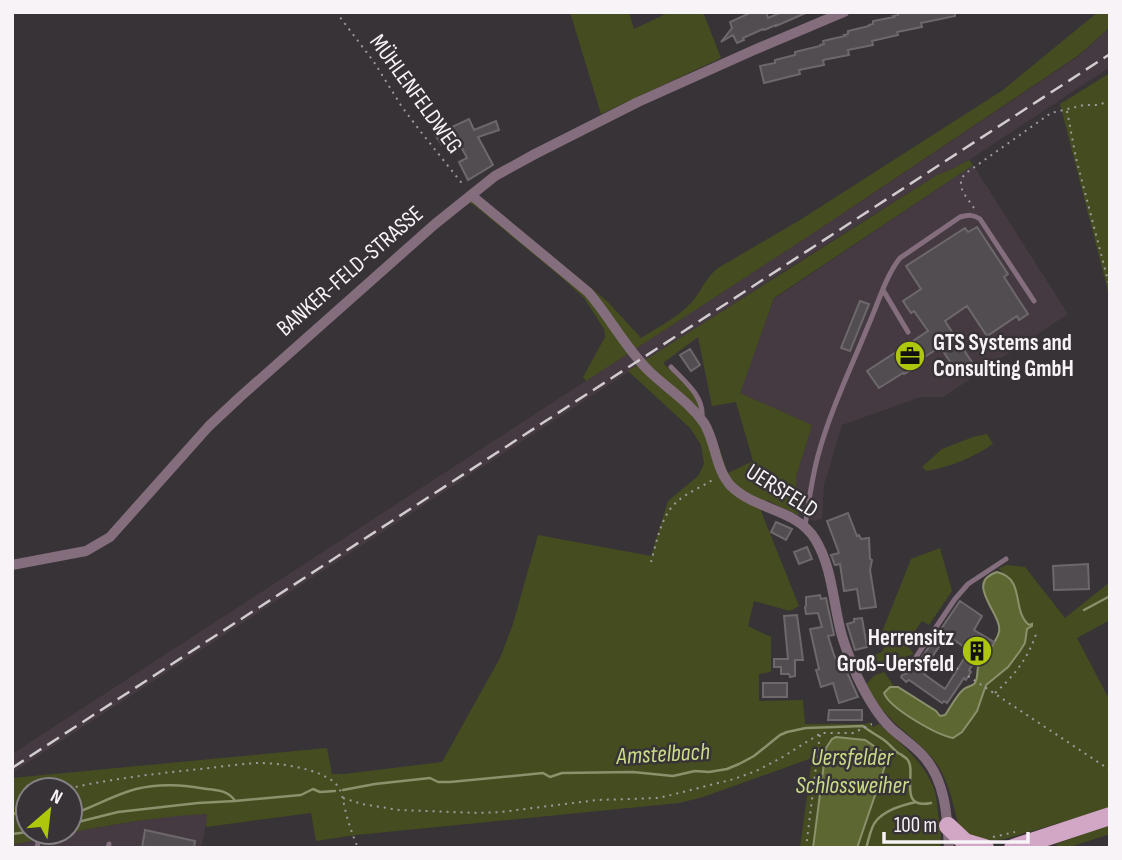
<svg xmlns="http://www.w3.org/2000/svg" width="1122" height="860" font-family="'Sofia Sans Condensed',sans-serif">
<rect width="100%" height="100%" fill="#383336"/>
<path fill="#453a41" d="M1110,27V67L969,160L950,170L937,175L790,267L12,773V754L815,232L1079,56Z
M973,165L1068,314L943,397H921L842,425L824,485L822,518L814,521L798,515L796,477L812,425L739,393L774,299Z
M208,814L201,848H12V845L77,831L168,816Z"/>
<path fill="#454d20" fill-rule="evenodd" d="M570,12H629L634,29L670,12H703L721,58L601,114Z
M1098,12H1110V27L1079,55L815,232L586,381L583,377L605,337L604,329L584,298L561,277L474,205L468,202L480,197L608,302L641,338C658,327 677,318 691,303C702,291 705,278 718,268L800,220L1003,90Z
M1110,73V299L1060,104Z
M969,160L973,165L774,298L740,393L812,425L796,477L798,515L766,500L761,511L799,606L790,611L754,601L748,626L771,637V672L759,674V701L803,700L805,724H866L870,722L873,727L879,724C901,744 926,763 935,792C937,799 937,807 938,814C940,826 942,837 940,848H857L886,763L890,761L856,738L836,737L832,739L826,748L813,848H800L812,758L703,797L679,803L356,835L316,841L311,813L206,827L207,814C141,817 77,831 12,845V778L327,748L332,774H344L442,762L500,658L513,624L538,535L651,556L668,501L698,476L704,464L701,445L690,428L628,371L937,175L950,170ZM698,337L712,406L736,402L753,461L728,473L711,425L701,412L696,399L690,390L663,363ZM28,790H70V832H28Z
M987,434L993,444C972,458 950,467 926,471L922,467L942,449L973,437Z
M940,548L952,591L929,625L922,621L906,644L914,654L861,671L857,661L882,652L889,636L882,632L911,559Z
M1007,565L1025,567L1065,618L1110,582V620L1077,638L1110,701V808L1005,839L979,842L960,830C954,809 950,783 937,764C923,745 903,732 887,715C878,706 872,695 866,684L875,675L884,672L894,686L890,687L933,730L944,736L977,711L986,685L1025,643L1029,625C1016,614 1021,595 1011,581C1008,575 1002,574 999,568Z
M1110,824V834L1067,848H1059L1056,844Z"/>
<path fill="#5d6731" stroke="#8b916c" stroke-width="2" d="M997,572C1026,579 1011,610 1029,625L1032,624V626L1027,629L1025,643L1020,651L1008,667L986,685L977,711L962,732L953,738C937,735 889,708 884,693L890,687H898L936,711L940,716L945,715C951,707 957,694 964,689C966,687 972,686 974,684C979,679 976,670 979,664C984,653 996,645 999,632C1003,614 963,583 997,572Z
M836,737L865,740L890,757V761L886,763L857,848H813L826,748L832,739Z"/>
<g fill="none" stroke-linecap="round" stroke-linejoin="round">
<path stroke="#8b916c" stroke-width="2.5" d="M1084,610L1110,596
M343,790L375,784L430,778L438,782H450L543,773L550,777L562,773L633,772L673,776L695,771L709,772L727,769L739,764L754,756L780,735L787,732L806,728L863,726C869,731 875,734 881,738C888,742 892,748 898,753C899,753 906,758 907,759C918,771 896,810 931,803
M12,814L28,811
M70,815C92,808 113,795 136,789C160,783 183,785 207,789C218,790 229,791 235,801
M70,824L118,812L198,803L235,801L301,795L313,789L320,792L335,791
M41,832H47
M12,834L28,832
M866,848C869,840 870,828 876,821C885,810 902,805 916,802"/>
</g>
<path fill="#524d50" stroke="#6d686b" stroke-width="2" fill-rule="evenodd" d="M752,12H766L768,18L782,12H808L776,26V25L764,30L763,29L743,38L744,40L737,43L733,35L721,42L732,28L730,22Z
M897,12H955V16L921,23L922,27L897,32L898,35L872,41L873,45L848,50L849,55L823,60L824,65L799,70L800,74L764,83L760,66L775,63V60L795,55V52L799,51L820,46V45L824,44L823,41L845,36L844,35L848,34V31L869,26V25L873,24V21L894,17L893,16L898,15Z
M469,119L474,130L496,121L499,130L478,137L493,165L468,180L459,162L467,158L456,137L442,145L435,135Z
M977,227L1008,274L1004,277L1028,314L1019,320L1017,316L987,336L967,306L945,321L973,364L958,373L940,347L917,362L919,365L904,374L903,373L879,388L867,371L928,331L914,311L911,313L903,301L921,289L906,266L965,228L968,232Z
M860,301L869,304L850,351L841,348Z
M690,349L700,365L691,371L680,355Z
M848,513L857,536L859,535L861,539L869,538L870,559L872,560L870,570L876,607L860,609L857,589L844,591L840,564L835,565L831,555L839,553L827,521Z
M776,522L792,529L786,540L771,532Z
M807,547L812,559L799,564L794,552Z
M1088,564L1089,589L1054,590L1053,566Z
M820,595L821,599L826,598L834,635L828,636L834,655L837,662L842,661L858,697L839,703L833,683L821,687L816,670L819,669L810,629L822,627L818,613L806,614L805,607L806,606V597Z
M960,601L982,616L974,630L994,642L985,654L981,652L969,670L971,672L966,680L964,678L947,703L944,701L942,703L909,680L906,682L901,677L902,675L909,673L917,662L920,660ZM947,635L967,649L963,655L965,657L945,689L924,674L925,673L924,669Z
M797,615L803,660H795V676L790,677L789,674H781V667H774V659H788L784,616Z
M862,618L867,647L855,650L847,624L854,622V619Z
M763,683H787V697H763Z
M829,710H862V720H828Z
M145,830L195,841L194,848H142Z"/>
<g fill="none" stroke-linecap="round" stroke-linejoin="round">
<path stroke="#9e999c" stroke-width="2" stroke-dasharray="2 5" stroke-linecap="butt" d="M336,12L374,62L402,107L421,132L464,186
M1067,111L1076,158L1110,288
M974,208C966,196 954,185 966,173L1051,113L1084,105H1099L1110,100
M651,562C657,541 661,514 679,500C689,492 703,486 714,479
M940,656L958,669
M968,676L1110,770
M995,693C1015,675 1029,657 1037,631
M62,790C108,779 153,774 200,769C219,767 239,764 258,763C280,763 318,768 335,783C343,791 343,802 346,813C349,825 353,836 358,848
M343,798L362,804L399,810L478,813L501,812L597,800L659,798L734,779L756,771L781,758L821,733H853L872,724
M12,803L28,798
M993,837L1015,832
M806,848L820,734"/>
<path stroke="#846e7d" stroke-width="5" d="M883,290L908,332
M671,367C684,381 704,396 702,417
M805,526C809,501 812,476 819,452C831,409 851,368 868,326C878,304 885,277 900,258L960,217C968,215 973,214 980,219L1034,301
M916,657L955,599L968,584L1006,559
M37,848L38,842
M108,848L109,844"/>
<path stroke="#846e7d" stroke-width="10" d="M471,195L588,292C610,317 626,349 650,372C668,389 689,402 704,423C716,442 715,469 731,486C755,510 797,509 815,539C833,568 833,605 842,636C846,650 852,663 857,676C866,695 877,715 892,729C902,738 915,746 924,757C946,782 947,817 949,848
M12,565L86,551L110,537L209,426L240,397L435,224L495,176L535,154L638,102L754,50L844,12"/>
<path stroke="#d2a6c5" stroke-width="18" d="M948,826L965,842L985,848
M1013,848L1110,816"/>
<path stroke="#d0cccf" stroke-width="2.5" stroke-dasharray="14 7" stroke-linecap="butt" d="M12,768L1110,54"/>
</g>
<defs>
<g id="office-disc" transform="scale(1.575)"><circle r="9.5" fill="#aec60c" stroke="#383336"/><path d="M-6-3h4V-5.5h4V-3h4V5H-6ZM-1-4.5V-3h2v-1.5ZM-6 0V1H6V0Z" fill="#111"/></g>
<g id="building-disc" transform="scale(1.575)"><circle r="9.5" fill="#aec60c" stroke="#383336"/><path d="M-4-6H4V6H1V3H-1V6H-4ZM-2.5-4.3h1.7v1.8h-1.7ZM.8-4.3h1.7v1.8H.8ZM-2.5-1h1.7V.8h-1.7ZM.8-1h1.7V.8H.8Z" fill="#111"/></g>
</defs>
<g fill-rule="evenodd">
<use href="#office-disc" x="910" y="356"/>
<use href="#building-disc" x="977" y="651"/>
</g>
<g text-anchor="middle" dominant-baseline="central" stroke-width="5" stroke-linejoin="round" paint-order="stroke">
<g font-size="23" fill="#f7f3f6" stroke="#383336">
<text transform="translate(416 94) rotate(54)">MÜHLENFELDWEG</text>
<text transform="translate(350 271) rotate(-41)">BANKER-FELD-STRASSE</text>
<text transform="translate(782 491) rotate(32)">UERSFELD</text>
</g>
<g font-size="23" font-weight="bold" fill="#f7f3f6" stroke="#383336" text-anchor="start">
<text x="933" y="343">GTS Systems and<tspan x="933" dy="26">Consulting GmbH</tspan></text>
<text x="954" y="638" text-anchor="end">Herrensitz<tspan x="954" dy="26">Groß-Uersfeld</tspan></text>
</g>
<g font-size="24" font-style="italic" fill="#cbdc89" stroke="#383336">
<text transform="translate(663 754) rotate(-3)">Amstelbach</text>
<text x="852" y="757">Uersfelder<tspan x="852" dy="28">Schlossweiher</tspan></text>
</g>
</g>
<rect width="1122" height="860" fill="none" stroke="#f7f3f6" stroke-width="28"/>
<g transform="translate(49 811) rotate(28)"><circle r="33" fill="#383336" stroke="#848083" stroke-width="2"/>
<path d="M0-5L12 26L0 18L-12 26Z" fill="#aec60c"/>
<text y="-10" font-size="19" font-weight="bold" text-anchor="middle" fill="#f7f3f6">N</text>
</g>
<path d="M884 832v10h144v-10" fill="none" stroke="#f7f3f6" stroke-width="3.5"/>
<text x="894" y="832" font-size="21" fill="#f7f3f6" stroke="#383336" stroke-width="5" paint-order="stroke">100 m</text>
</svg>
